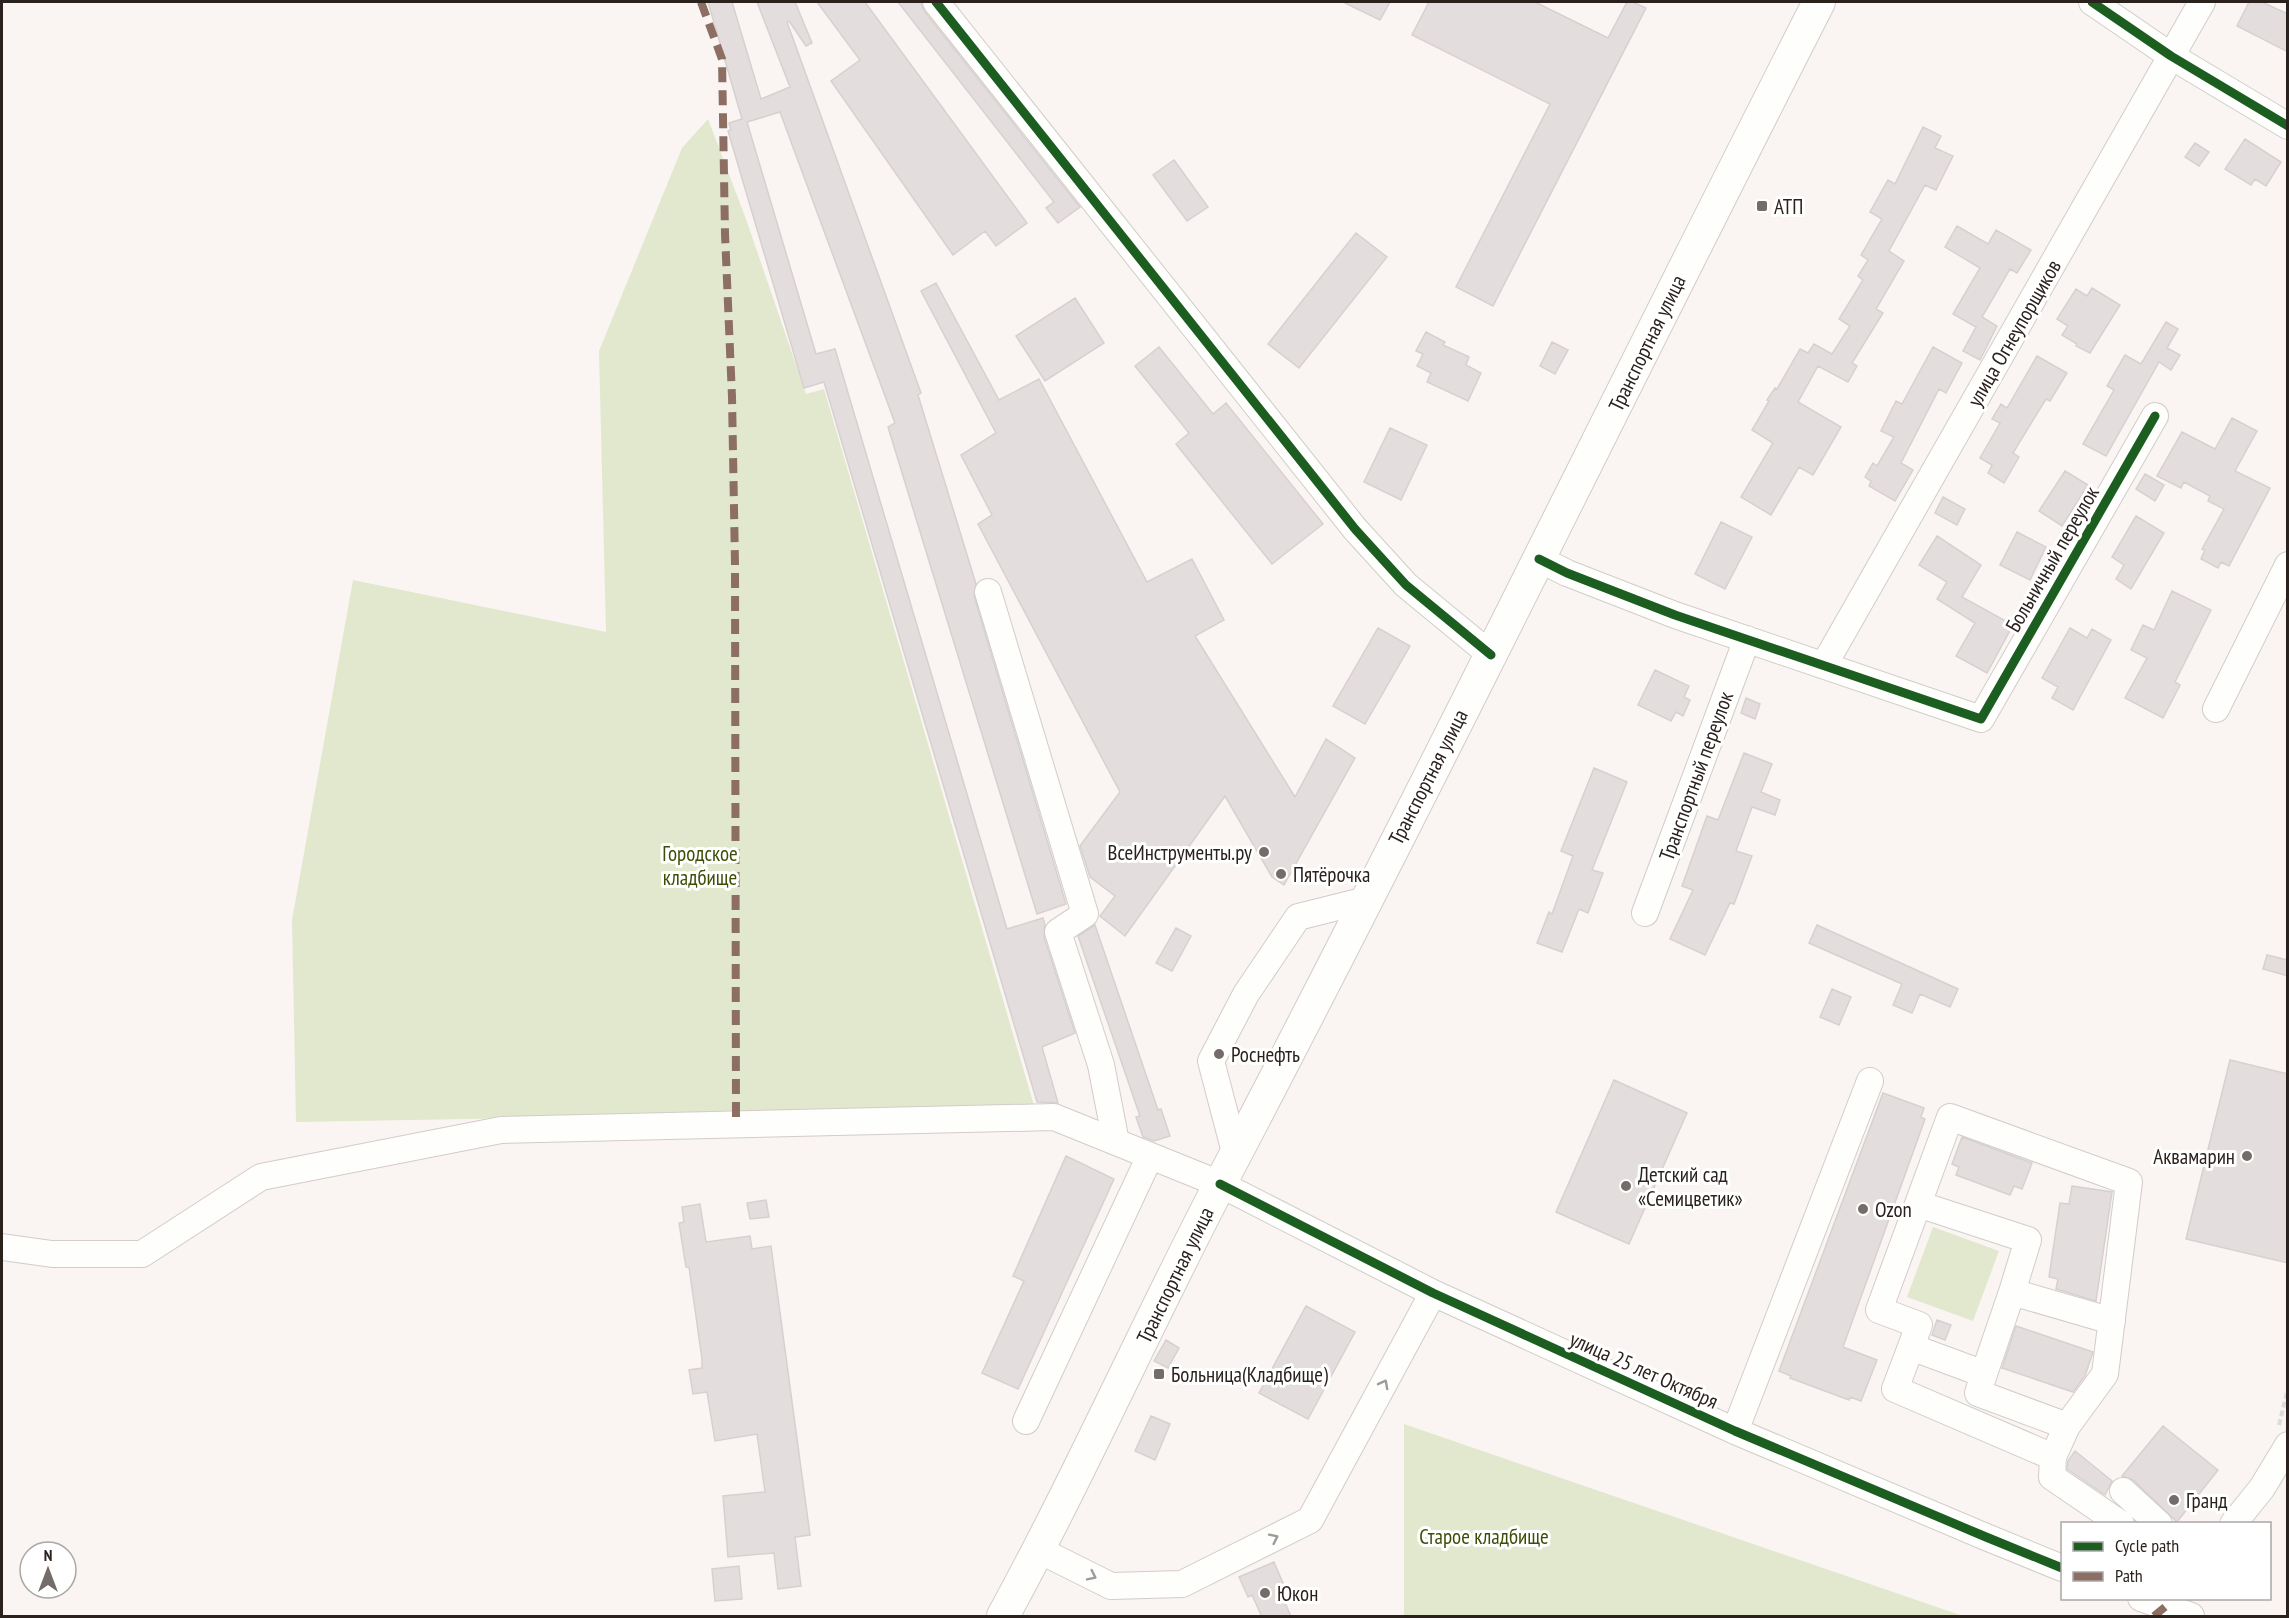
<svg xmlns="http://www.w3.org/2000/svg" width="2289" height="1618" font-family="'PT Sans Narrow',sans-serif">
<rect width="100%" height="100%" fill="#faf5f2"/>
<path fill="#e2e8ce" d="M708,119L746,219L806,394L824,389L1035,1109L296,1122L292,920L353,580L606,632L599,351L682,148Z
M1933,1227L1999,1251L1973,1321L1907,1297Z
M1404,1424L1963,1616H1404Z"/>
<path fill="#e4ddde" stroke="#d7d0d1" stroke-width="1.5" d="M708,2H732L761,99L790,87L757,2H795L812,43L806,46L789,21L787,22L921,393L918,395L976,584L974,596L1066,904L1037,914L888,427L895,423L780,112L747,122L816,354L835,349L1007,929L1043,918L1045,925L1044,937L1075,1033L1042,1047L1058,1103L1037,1102L824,382L804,388L728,131L731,130L729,123L742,119Z
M817,2H865L1027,223L996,246L985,231L953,255L831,81L860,60Z
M898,2H921L924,11L1080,207L1058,223L1046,208L1054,202Z
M1343,2H1390L1380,20Z
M1429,2H1535L1608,38L1627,2H1633L1646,8L1493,306L1456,287L1550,104L1412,35Z
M2249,2H2262L2288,14V52L2237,26Z
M1923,127L1941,136L1935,148L1953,156L1936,190L1925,185L1889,251L1904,261L1876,309L1883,313L1852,363L1857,366L1848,382L1818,366L1798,402L1841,427L1813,475L1799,467L1771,515L1741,497L1773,443L1752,430L1769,401L1767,400L1775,388L1777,389L1800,349L1808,353L1814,344L1832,354L1850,326L1839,319L1863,280L1858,276L1868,260L1861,255L1882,219L1870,212L1888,180L1895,184Z
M2245,139L2281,162L2266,186L2255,179L2251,185L2225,169Z
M2195,143L2209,152L2199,166L2185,157Z
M1174,160L1208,207L1187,221L1153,175Z
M1957,226L1988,244L1996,230L2031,250L2017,273L2010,269L1982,317L1997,326L1980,360L1963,351L1976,327L1953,314L1980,268L1945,247Z
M1356,233L1387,257L1299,368L1268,344Z
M936,283L999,400L1039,379L1147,582L1192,559L1224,620L1195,636L1295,797L1326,739L1355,758L1284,885L1272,877L1225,796L1125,936L1100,916L1115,896L1090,877L1080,846L1120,792L978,524L992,515L961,455L996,433L921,291Z
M2092,288L2120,305L2090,353L2076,346L2077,344L2062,335L2068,326L2057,319L2076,289L2087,296Z
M1075,298L1104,343L1045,381L1016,336Z
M2166,322L2178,329L2167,348L2180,355L2171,370L2159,362L2106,456L2083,444L2114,390L2107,386L2125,355L2141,364Z
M1426,332L1445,342L1443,345L1469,357L1466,365L1481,373L1468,401L1427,382L1431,373L1417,366L1423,354L1416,351Z
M1552,342L1568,350L1555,374L1540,366Z
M1159,347L1213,414L1226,403L1323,524L1272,564L1176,444L1189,433L1135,366Z
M1933,347L1962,363L1946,393L1939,389L1901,463L1913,470L1895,501L1869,486L1871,481L1865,477L1873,463L1877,466L1894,437L1881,431L1896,401L1902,404Z
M2037,356L2067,373L2050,401L2046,399L2013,453L2019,457L2004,483L1988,473L1992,465L1980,458L2000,423L1992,419L2001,404L2007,408Z
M2232,418L2257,431L2235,471L2270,488L2229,566L2221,562L2218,568L2201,559L2205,550L2202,549L2224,509L2208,501L2210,496L2184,482L2181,488L2157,476L2182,432L2215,449Z
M1390,428L1427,445L1401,500L1364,482Z
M2065,471L2088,485L2062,526L2039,511Z
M2145,474L2164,485L2155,501L2136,489Z
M1943,497L1965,509L1957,525L1935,513Z
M2136,516L2164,533L2131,589L2116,579L2124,565L2112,557Z
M1721,522L1752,537L1725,589L1695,574Z
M2017,532L2046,547L2030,580L2000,565Z
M1937,536L1981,565L1962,597L2013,625L1987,673L1956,656L1975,623L1937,599L1947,582L1919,565Z
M2172,591L2211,610L2175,682L2180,685L2163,718L2125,698L2147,658L2131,650L2143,625L2154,630Z
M1378,628L1410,646L1365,724L1333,706Z
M2070,628L2087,638L2092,629L2111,640L2073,710L2052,698L2058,687L2042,678Z
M1655,670L1689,686L1684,697L1690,700L1683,716L1676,712L1671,721L1638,705Z
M1746,698L1760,704L1755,719L1741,713Z
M1744,753L1772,764L1761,792L1780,800L1775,815L1752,807L1736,851L1752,856L1734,904L1730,903L1705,955L1670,939L1693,890L1682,886L1707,816L1718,820Z
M1594,768L1627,782L1592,870L1603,873L1588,913L1579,909L1562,952L1537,943L1549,912L1552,914L1573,856L1561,851Z
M1095,925L1158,1110L1161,1109L1170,1136L1154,1141L1143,1137L1136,1117L1140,1116L1078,936Z
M1817,925L1958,989L1950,1007L1920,994L1912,1013L1893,1005L1902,984L1809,943Z
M1176,928L1191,936L1172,971L1156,963Z
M2267,955L2288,960V976L2263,969Z
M1832,989L1851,997L1839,1025L1820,1017Z
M2230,1060L2288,1074V1263L2186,1239Z
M1614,1080L1687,1113L1629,1244L1556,1212Z
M1883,1093L1924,1108L1921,1117L1925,1119L1843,1347L1877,1360L1861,1401L1850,1397L1849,1400L1790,1378L1791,1376L1779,1371Z
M1962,1137L2032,1163L2022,1189L2014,1186L2010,1195L1956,1175L1959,1167L1952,1164Z
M1066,1156L1114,1179L1018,1389L982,1373L1024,1281L1013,1276Z
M2072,1186L2112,1192L2096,1301L2056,1289L2058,1279L2049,1277L2060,1203L2069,1204Z
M766,1200L769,1217L750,1219L747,1203Z
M700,1204L706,1242L750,1236L752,1249L771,1246L810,1535L795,1537L801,1586L778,1589L774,1553L728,1557L723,1496L765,1492L757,1434L715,1441L707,1392L693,1394L689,1370L702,1368V1359L689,1267H686L679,1223L684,1222L682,1207Z
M1306,1306L1355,1332L1308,1419L1259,1393Z
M1937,1320L1951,1325L1945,1340L1932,1335Z
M2016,1326L2093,1352L2085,1376L2073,1392L2002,1368Z
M1166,1340L1179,1348L1168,1368L1154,1361Z
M1151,1416L1170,1424L1155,1460L1135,1451Z
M2163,1426L2218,1470L2177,1522L2133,1480L2122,1476Z
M2075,1451L2112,1481L2105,1495L2067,1469L2068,1461Z
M1274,1562L1283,1583L1278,1585L1291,1617H1262L1252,1595L1248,1597L1239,1577Z
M739,1566L742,1599L715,1601L712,1569Z"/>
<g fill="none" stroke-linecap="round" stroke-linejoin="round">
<g stroke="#d3ccc8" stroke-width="28">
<path id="minor" d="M936,2L1355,529L1406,585L1491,655
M2092,2L2171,56L2288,126
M1539,559L1567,573L1675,615L1981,719L2155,416
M988,592L1085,914L1058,932L1101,1065L1116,1142
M1824,665L2202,2
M2216,709L2288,565
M1645,913L1747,639
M1236,1156L1211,1061L1246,994L1298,917L1366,900
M1918,1204L2028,1240L2012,1292L2112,1321
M2,1247L52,1254H142L261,1177L501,1130L1054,1117L1220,1184L1433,1293L1735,1431L1986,1537L2062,1568
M1911,1347L1895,1389L2053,1457
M1984,1374L2012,1292
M1026,1421L1150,1156
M2067,1426L1978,1393L1984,1374L1911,1347L1919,1325L1879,1310L1950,1117L2129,1182L2105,1374L2067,1426L2053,1457L2052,1477L2121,1524
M1735,1431L1870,1081
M2123,1491L2159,1524
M2233,1524L2262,1488L2288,1445
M1039,1550L1111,1586L1182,1584L1310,1520L1433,1293
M2141,1598L2191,1616"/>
</g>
<g stroke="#d3ccc8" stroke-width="34">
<path id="major" d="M1003,1616C1080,1475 1145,1328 1219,1186C1425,794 1618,396 1819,2"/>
</g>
<path stroke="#dedcdb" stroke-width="4" stroke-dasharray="6 3" stroke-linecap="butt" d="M2279,1425L2288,1388"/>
<use href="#minor" stroke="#fefefd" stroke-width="26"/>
<use href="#major" stroke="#fefefd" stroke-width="32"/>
<path stroke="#8d6e63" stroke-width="8" stroke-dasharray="15 8" stroke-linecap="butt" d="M701,2L722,59L725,234L732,397L735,564L736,1125
M2154,1616L2165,1607"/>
<g stroke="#fff" stroke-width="13">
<path id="cycleway" d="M936,2L1355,529L1406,585L1491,655
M2092,2L2171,56L2288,126
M1539,559L1567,573L1675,615L1981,719L2155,416
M1220,1184L1433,1293L1735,1431L1986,1537L2062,1568"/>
</g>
<use href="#cycleway" stroke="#1b5e20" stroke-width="9"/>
</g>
<defs><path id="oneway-chevron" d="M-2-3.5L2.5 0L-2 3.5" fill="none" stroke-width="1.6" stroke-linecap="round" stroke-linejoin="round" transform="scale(1.5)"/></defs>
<g stroke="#9f9b99">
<use href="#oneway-chevron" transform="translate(1384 1384) rotate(-62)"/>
<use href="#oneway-chevron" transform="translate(1274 1538) rotate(-26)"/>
<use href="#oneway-chevron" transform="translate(1092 1576) rotate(26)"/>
</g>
<g fill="#736c68" stroke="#fff" stroke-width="2">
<rect x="1756" y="200" width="12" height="12" rx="3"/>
<circle cx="1264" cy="852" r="6"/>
<circle cx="1281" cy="874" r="6"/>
<circle cx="1219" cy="1054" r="6"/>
<circle cx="2247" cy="1156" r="6"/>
<circle cx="1626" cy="1186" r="6"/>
<circle cx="1863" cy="1209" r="6"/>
<rect x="1153" y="1368" width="12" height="12" rx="3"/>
<circle cx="2174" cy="1500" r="6"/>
<circle cx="1265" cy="1593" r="6"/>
</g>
<g text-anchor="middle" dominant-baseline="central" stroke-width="6" stroke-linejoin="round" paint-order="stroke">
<g font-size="21" fill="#2b221e" stroke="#fff" text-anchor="start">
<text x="1774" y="206">АТП</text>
<text x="1252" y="852" text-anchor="end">ВсеИнструменты.ру</text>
<text x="1293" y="874">Пятёрочка</text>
<text x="1231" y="1054">Роснефть</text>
<text x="2235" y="1156" text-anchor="end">Аквамарин</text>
<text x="1638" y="1174">Детский сад<tspan x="1638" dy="24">«Семицветик»</tspan></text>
<text x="1875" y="1209">Ozon</text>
<text x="1171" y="1374">Больница(Кладбище)</text>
<text x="2186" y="1500">Гранд</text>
<text x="1277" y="1593">Юкон</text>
</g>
<g font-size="21" fill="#2b221e" stroke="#fff">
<text transform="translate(2014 333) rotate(-60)">улица Огнеупорщиков</text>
<text transform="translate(1647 343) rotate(-64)">Транспортная улица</text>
<text transform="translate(2052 559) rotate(-60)">Больничный переулок</text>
<text transform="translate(1696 776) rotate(-70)">Транспортный переулок</text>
<text transform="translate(1428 777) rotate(-63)">Транспортная улица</text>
<text transform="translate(1175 1275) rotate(-64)">Транспортная улица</text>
<text transform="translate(1644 1370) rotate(24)">улица 25 лет Октября</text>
</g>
<g font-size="21" fill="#3d4d05" stroke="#fff">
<text x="700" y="853">Городское<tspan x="700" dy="24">кладбище</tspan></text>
<text x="1484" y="1536">Старое кладбище</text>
</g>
</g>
<rect width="2289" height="1618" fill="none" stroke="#2b221e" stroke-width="6"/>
<rect x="2061" y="1522" width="210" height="78" fill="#ffffff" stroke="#aaa7a5" stroke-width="1.5"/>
<rect x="2073" y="1542" width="30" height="9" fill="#1b5e20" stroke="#aaa7a5" stroke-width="1.5"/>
<text x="2115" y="1552" font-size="18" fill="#2b221e">Cycle path</text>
<rect x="2073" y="1572" width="30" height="9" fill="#8d6e63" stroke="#aaa7a5" stroke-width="1.5"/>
<text x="2115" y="1582" font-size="18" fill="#2b221e">Path</text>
<g transform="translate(48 1570)"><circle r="28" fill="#ffffff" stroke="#aaa7a5" stroke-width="1.5"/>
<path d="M0-4.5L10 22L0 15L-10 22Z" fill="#736c68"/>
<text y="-9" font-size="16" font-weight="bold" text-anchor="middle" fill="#2b221e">N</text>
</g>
</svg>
